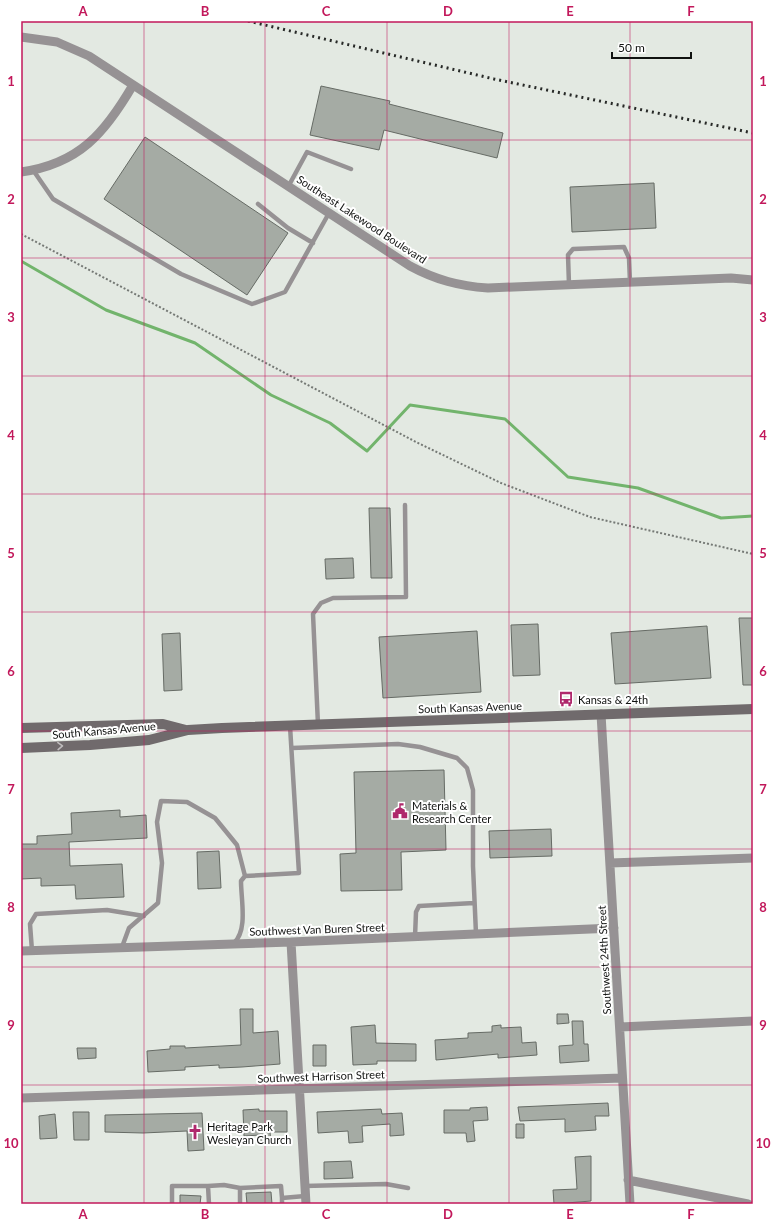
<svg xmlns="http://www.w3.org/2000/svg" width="774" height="1225" font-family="Lato,sans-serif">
<rect width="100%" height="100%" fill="#e3e9e2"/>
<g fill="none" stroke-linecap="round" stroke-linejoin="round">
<path stroke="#72b46c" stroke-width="3" d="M21,261L106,310L195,343L271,395L330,423L367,451L410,405L505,419L568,477L638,488L721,518L753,516"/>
</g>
<path fill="#a5aba4" stroke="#666b65" d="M321,86L390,101L389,104L503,133L497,158L384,130L379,150L310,135Z
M145,137L288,233L247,295L104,199Z
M654,183L656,228L572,232L570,187Z
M369,508H390L392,578H371Z
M353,558L354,578L326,579L325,559Z
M739,618H753V685H743Z
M538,624L540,675L513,676L511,625Z
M707,626L711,678L615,684L611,633Z
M477,631L481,692L383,698L379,637Z
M180,633L182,690L164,691L162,634Z
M444,770L446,850L401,852L402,890L341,891L340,854L356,853L354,772Z
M120,810V817L146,815L147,838L69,842L70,866L122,864L124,897L76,899L75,885L41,886V878L21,879V844H37V836L72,834L71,813Z
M551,829L552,856L490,858L489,831Z
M219,851L221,888L198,889L197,852Z
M240,1009H253V1033L278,1031L280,1064L242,1067L219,1068V1065L185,1067V1070L148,1072L147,1051L170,1049V1046H185V1048L241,1045Z
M557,1014H568L569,1023L557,1024Z
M572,1021H583L584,1044H588L589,1061L560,1063L559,1046L573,1045Z
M375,1025L376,1043L416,1044V1061H377V1064L353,1065L351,1027Z
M501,1025V1028L521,1027L522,1043L536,1042L537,1055L498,1058V1054L436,1060L435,1040L468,1038V1033L492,1032V1026Z
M313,1045H326V1066H313Z
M77,1048H96V1058L78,1059Z
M608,1103L609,1116H595L596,1130L565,1132V1119L520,1121L518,1107Z
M487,1107L488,1120L473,1121L475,1141L467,1142L466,1133H444V1110H470V1108Z
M259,1109V1111H287V1132H270L271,1143L261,1144V1135L244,1136L243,1110Z
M381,1109L382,1114L402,1113L404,1135L390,1136V1124L362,1126L363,1142L349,1143L348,1131L318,1133L317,1112Z
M73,1112H89V1140H74Z
M202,1113L204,1150L188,1151L187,1131L143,1133L105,1132V1115Z
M55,1114L57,1138L40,1139L39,1116Z
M516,1124H524V1138H516Z
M591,1156V1201L554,1204L553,1190L577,1189L575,1157Z
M351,1161L353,1178L324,1179V1162Z
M271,1192L272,1204H247L246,1193Z
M180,1195L201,1196L200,1204H180Z"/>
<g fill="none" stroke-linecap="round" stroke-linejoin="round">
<path stroke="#757975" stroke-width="2" stroke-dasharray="2 2" stroke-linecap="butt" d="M21,234L416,442L501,483L590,517L753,554"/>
<path stroke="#969294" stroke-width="4.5" d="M33,170L53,199L181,274L252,304L285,292L329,213
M288,187L307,152L351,169
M258,204L288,228L313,243
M569,285L568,255L573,249L624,247L629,258L630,282
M318,725L313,614L321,603L333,598L406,597L405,505
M292,748L398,744L420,747L457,758L467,768L473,790V866L476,934
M415,937L416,912L419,906L474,903
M234,943C248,930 241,900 241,881L245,876L299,873L290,726
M122,947L129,928L158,903L162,863L157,822L161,801L187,802L215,818L237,845L245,876
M32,951L30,924L36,914L107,910L144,916
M304,1186L386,1184L408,1188
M240,1188V1204
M172,1204V1186H208
M209,1204L208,1186L224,1185L240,1188L281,1186L282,1198
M282,1204V1198L305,1196"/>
<path stroke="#969294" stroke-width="9" d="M21,37L57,42L89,56L410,266C436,280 459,286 488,288L731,278L753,280
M21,172C79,164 105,133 133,85
M601,714L630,1204
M610,863L753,858
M291,942L306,1204
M21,951L291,942L614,928
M620,1027L753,1021
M21,1098L622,1078
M628,1180L748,1204"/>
<path stroke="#706a6c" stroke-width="10" d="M21,728L163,724L186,730
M21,748L90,745L149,740L188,730L222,728L753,709"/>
<path stroke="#272927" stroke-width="3" stroke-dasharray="2 4" stroke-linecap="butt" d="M248,21L494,79L753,133"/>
</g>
<defs><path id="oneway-chevron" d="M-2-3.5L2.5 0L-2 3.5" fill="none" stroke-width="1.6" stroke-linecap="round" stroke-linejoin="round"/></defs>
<use stroke="#bfbcbd" href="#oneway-chevron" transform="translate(60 746) rotate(-2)"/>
<path fill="none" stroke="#c2185b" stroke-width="1" stroke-opacity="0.55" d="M144,21V1204M265,21V1204M387,21V1204M509,21V1204M630,21V1204M21,140H753M21,258H753M21,376H753M21,494H753M21,612H753M21,731H753M21,849H753M21,967H753M21,1085H753"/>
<defs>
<g id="bus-bare" transform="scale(1.2)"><path d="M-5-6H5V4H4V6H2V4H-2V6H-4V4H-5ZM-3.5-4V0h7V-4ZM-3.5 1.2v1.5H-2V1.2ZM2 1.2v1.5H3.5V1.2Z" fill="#af286c" stroke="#fff" stroke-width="2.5" paint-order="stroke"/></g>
<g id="civic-bare" transform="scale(1.2)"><path d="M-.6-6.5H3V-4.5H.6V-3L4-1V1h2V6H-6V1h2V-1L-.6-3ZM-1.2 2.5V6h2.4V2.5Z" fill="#af286c" stroke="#fff" stroke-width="2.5" paint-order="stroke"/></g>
<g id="church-bare" transform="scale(1.2)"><path d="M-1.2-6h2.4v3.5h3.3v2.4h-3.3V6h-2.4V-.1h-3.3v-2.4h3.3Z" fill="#af286c" stroke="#fff" stroke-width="2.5" paint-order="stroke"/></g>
</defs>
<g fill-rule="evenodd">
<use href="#bus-bare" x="566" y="699"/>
<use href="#civic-bare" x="400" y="811"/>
<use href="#church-bare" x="195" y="1132"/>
</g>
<g text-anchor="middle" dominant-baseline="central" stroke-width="4" stroke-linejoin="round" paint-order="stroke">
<g font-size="11" fill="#101210" stroke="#fff">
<text transform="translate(362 219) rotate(33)">Southeast Lakewood Boulevard</text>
<text transform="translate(470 707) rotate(-2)">South Kansas Avenue</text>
<text transform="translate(104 730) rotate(-5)">South Kansas Avenue</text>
<text transform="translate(317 929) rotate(-2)">Southwest Van Buren Street</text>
<text transform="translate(604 960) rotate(-93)">Southwest 24th Street</text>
<text transform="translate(321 1076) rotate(-2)">Southwest Harrison Street</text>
</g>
<g font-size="11" fill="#101210" stroke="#fff" text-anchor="start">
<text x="578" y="699">Kansas &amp; 24th</text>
<text x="412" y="805">Materials &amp;<tspan x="412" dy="13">Research Center</tspan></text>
<text x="207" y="1126">Heritage Park<tspan x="207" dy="13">Wesleyan Church</tspan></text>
</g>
</g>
<rect width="774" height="1225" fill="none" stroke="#ffffff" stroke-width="44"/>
<path d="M612 52v6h79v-6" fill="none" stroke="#101210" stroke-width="2"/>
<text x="618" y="52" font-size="12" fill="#101210" stroke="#ffffff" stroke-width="3" paint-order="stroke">50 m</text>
<rect x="22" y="22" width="730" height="1181" fill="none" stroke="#c2185b" stroke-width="1.5"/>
<g font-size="13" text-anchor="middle" font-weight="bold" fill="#c2185b">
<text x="83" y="16">A</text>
<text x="205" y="16">B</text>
<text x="326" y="16">C</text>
<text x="448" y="16">D</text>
<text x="570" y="16">E</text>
<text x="691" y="16">F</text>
<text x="11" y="86">1</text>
<text x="763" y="86">1</text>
<text x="11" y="204">2</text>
<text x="763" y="204">2</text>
<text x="11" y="322">3</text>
<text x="763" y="322">3</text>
<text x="11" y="440">4</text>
<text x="763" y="440">4</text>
<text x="11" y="558">5</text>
<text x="763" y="558">5</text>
<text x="11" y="676">6</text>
<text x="763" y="676">6</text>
<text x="11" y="794">7</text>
<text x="763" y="794">7</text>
<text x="11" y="912">8</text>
<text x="763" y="912">8</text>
<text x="11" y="1030">9</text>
<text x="763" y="1030">9</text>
<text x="11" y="1148">10</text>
<text x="763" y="1148">10</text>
<text x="83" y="1219">A</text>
<text x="205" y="1219">B</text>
<text x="326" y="1219">C</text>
<text x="448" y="1219">D</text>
<text x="570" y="1219">E</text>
<text x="691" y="1219">F</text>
</g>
</svg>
